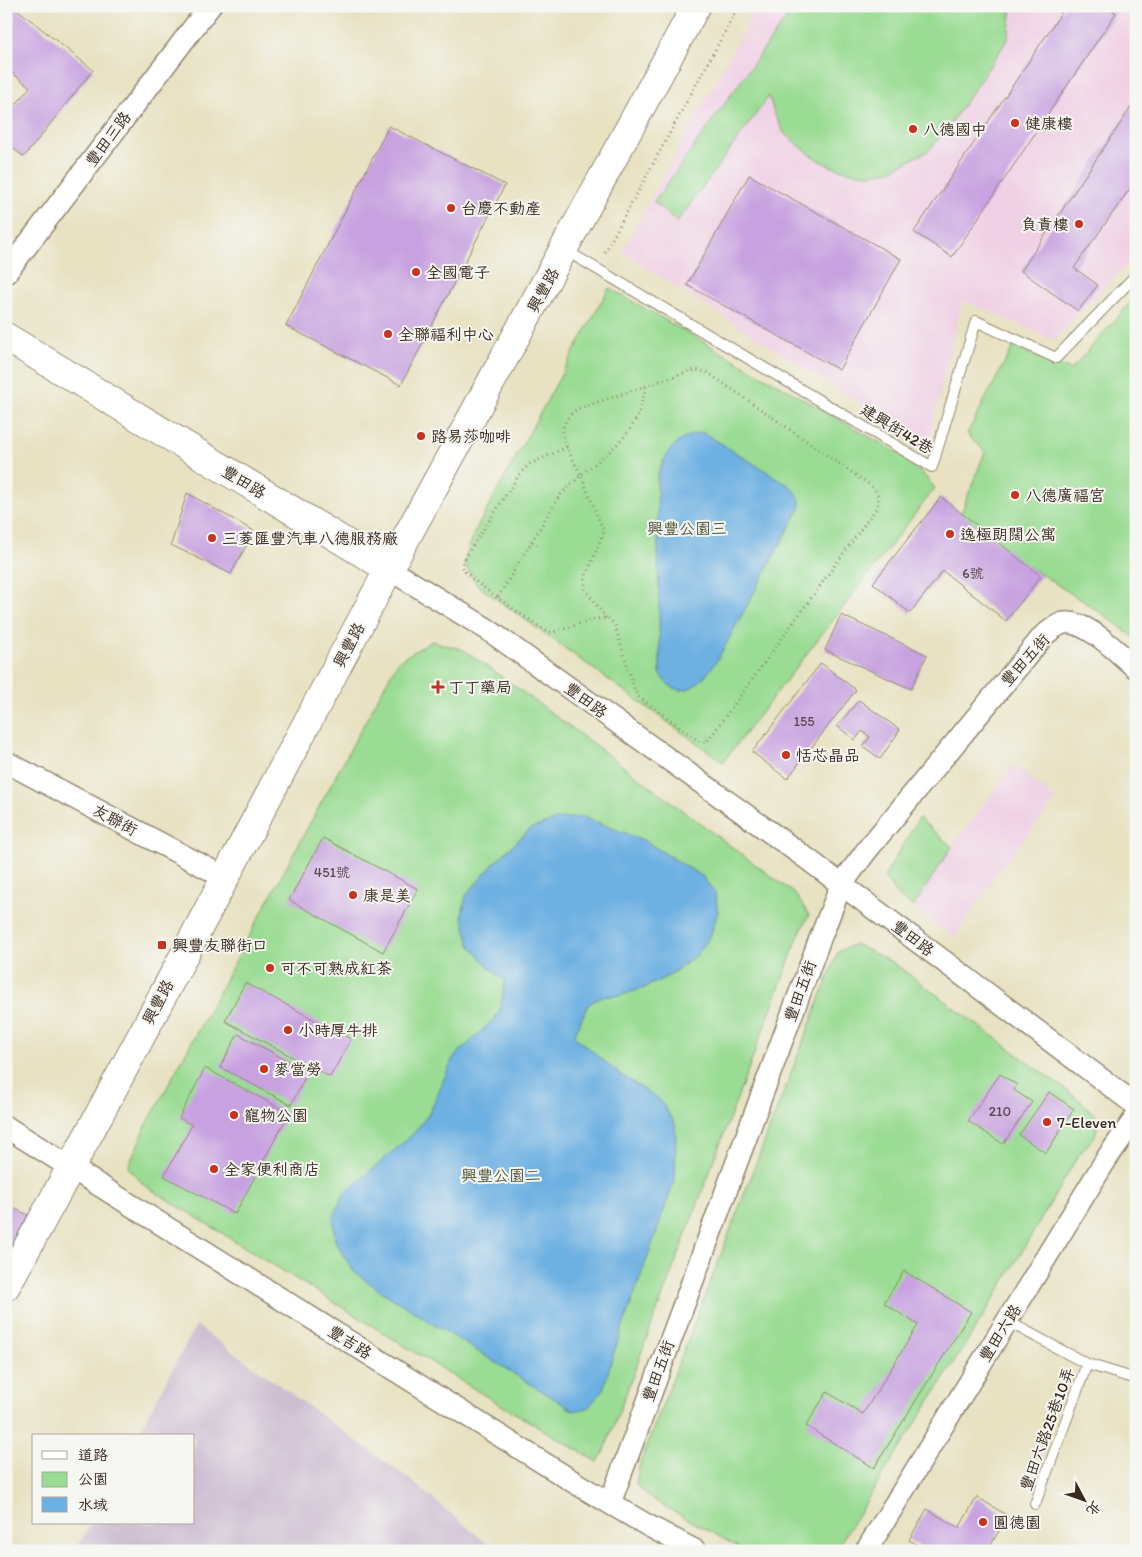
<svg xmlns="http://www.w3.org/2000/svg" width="1142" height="1557" font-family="Itim,'LXGW WenKai TC',sans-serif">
<rect width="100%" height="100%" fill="#f6f6f2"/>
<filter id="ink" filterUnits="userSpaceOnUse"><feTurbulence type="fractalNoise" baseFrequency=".02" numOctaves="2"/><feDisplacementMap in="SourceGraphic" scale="10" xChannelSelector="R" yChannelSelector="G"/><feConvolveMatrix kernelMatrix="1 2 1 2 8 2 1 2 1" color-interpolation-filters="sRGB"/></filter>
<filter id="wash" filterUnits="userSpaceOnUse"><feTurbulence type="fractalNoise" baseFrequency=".0096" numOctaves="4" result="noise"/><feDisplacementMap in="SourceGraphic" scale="20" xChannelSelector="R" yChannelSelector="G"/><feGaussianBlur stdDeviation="1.12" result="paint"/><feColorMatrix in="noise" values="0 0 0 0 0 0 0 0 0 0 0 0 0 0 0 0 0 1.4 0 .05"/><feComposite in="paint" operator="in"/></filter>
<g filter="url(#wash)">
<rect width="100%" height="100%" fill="#e8e2c2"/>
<path fill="#f0d0e5" d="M757,6H1136V255L1054,340L963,300L929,439L902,430L622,252Z
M1014,765L1056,799L996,875L954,938L913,907L952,847Z"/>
<path fill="#cebed2" d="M196,1325L409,1479L496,1551H76L91,1523H194V1436H137Z"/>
<path fill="#9adc93" stroke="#6a8358" d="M795,6H1012L1008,39L944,133L928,151L889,171L869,174L850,172L830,166L812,156L784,133L774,113L769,96L677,222L654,202Z
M609,288L912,461L935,488L723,762L477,585L464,563L473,535Z
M1136,296V639L1106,616L958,521L985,452L967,434L1013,347L1071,370Z
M432,641L464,650L538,703L795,894L809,915L800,932L605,1449L598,1462L484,1395L144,1185L128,1167L145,1128L398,661Z
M919,818L952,847L913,907L896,894L884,877Z
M855,944L892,962L1081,1101L1099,1119L1095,1136L1078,1156L994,1299L835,1551H745L657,1502L636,1485L640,1463L838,952Z"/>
<path fill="#6db0e2" stroke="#546d80" d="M698,433H704L787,484C795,490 799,495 801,506L718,659C709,672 690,699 672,687C666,683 662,679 660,672L657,478C664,456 673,439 698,433Z
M583,817L643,840L702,876L715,893L718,912L710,937L697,955L668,976L644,988L622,995L600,997L588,1005L574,1036L621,1075L659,1099L675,1124L676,1141L675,1179L613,1355L603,1390L588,1408L574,1411L382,1292L354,1272L335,1241L333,1217L344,1194L414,1133L430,1112L453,1058L493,1020L500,1010L505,981L487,965L470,945L462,915L466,895L497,860L530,829L557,819Z"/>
<g id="blocks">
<path fill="#c7a1e0" d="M6,6H13L93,70L24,157L6,143V117L30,87L6,68Z
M1066,6H1107L1116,13L952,257L914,232Z
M1136,100V180L1074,268L1098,285L1078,311L1021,271Z
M389,126L505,185L401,385L286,326Z
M749,175L901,259L839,370L687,285Z
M187,493L254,531L231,574L171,545Z
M941,497L1041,576L1006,621L943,571L910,613L873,583Z
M841,615L927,655L911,689L825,650Z
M821,663L856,690L787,779L752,752Z
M859,700L900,730L880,759L863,746L870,737L862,731L855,740L837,726Z
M323,838L418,889L383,952L289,900Z
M245,983L351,1039L330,1077L225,1021Z
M238,1034L308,1072L291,1105L220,1067Z
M205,1068L289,1113L235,1214L164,1176L192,1125L179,1118Z
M1000,1074L1017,1085L1014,1090L1032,1102L1003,1144L968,1121Z
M1049,1092L1074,1109L1046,1153L1019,1135Z
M6,1204L28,1215L6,1257Z
M904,1271L971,1312L874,1468L806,1426L827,1392L863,1414L918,1325L884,1303Z
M977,1497L1008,1516L987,1551H927L909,1540L927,1509L959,1528Z"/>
</g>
</g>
<g filter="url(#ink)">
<use href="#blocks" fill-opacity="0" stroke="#928670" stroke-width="1"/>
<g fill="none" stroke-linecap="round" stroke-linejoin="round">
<g stroke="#928670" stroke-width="12">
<path id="lane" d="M565,250L932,467L976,321L1056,358L1136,275
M1007,1321L1087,1364L1136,1379
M1035,1504L1087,1364"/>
</g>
<g stroke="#928670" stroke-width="24">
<path id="street" d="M6,273L210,6
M389,569L487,629L806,858L1136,1105
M6,762L224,877
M6,1127L577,1484L647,1525L696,1551
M610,1503L818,944L841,885L867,850L1044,635C1049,632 1057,624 1064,623C1086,619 1120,655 1136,668
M866,1551L1107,1158L1136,1117"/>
</g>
<g stroke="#928670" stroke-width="30">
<path id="secondary" d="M6,337L389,569
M6,1286C137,1049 260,809 388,571C490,382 594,195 696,6"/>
</g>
<path stroke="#928670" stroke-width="3" stroke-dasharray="1 4" stroke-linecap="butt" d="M605,252L739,6
M532,542L541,546
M498,597L560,495L581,475C575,462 559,439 564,425C566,418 572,413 577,409L687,372L696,370L707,372L867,483C877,490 880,495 877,507L712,735L706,742H700L639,697L635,691L615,626C613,623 611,619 606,618C596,617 565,629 554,632H547C520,613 486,592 463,570V563L468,553L521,472L530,464L567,447
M606,618L585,589V578L604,532L581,475C601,458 626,441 637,417C641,408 643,397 646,387"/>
<use href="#lane" stroke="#fff" stroke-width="10"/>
<use href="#street" stroke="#fff" stroke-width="21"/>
<use href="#secondary" stroke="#fff" stroke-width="28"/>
</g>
</g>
<g fill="#c8321e" stroke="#f6f6f2" stroke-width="2">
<circle cx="1015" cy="123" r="5"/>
<circle cx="913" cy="129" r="5"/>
<circle cx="451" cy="208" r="5"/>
<circle cx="1079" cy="224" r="5"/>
<circle cx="416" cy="272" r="5"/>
<circle cx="388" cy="334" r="5"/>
<circle cx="421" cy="436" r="5"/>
<circle cx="1015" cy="495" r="5"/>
<circle cx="950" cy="534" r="5"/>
<circle cx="212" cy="538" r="5"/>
<path d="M435.5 679.5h5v5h5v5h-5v5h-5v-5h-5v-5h5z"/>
<circle cx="786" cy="755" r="5"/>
<circle cx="353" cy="895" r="5"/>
<rect x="157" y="940" width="10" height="10" rx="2.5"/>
<circle cx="270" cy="968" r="5"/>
<circle cx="288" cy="1030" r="5"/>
<circle cx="264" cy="1069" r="5"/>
<circle cx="234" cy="1115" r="5"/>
<circle cx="1047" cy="1122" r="5"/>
<circle cx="214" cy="1169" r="5"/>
<circle cx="983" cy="1522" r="5"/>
</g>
<g text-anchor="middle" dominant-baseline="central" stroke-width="4" stroke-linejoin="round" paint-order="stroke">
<g font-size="14" fill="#5e484e">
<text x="973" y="573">6號</text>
<text x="804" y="721">155</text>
<text x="332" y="872">451號</text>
<text x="1000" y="1111">210</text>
</g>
<g font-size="16" fill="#3b2a1e" stroke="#f6f6f2" text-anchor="start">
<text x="1025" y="123">健康樓</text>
<text x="923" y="129">八德國中</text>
<text x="461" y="208">台慶不動產</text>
<text x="1069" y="224" text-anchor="end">負責樓</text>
<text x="426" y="272">全國電子</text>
<text x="398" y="334">全聯福利中心</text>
<text x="431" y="436">路易莎咖啡</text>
<text x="1025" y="495">八德廣福宮</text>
<text x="960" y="534">逸極朗闊公寓</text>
<text x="222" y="538">三菱匯豐汽車八德服務廠</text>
<text x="448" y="687">丁丁藥局</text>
<text x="796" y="755">恬芯晶品</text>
<text x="363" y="895">康是美</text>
<text x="172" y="945">興豐友聯街口</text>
<text x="280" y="968">可不可熟成紅茶</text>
<text x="298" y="1030">小時厚牛排</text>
<text x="274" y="1069">麥當勞</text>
<text x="244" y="1115">寵物公園</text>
<text x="1057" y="1122">7-Eleven</text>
<text x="224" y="1169">全家便利商店</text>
<text x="993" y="1522">圓德園</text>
</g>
<g font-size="16" fill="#3b2a1e" stroke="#f6f6f2">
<text transform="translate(108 139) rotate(-53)">豐田三路</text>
<text transform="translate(543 290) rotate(-61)">興豐路</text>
<text transform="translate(897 429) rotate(31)">建興街42巷</text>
<text transform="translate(244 482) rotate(31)">豐田路</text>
<text transform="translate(349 645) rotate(-62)">興豐路</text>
<text transform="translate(1025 660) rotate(-48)">豐田五街</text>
<text transform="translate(586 700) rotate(36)">豐田路</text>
<text transform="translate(115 820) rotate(28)">友聯街</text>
<text transform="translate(913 938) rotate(37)">豐田路</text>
<text transform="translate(800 991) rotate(-70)">豐田五街</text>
<text transform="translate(158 1002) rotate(-62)">興豐路</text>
<text transform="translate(1000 1333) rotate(-58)">豐田六路</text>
<text transform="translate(350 1342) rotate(32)">豐吉路</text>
<text transform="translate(658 1371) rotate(-70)">豐田五街</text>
<text transform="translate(1047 1429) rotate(-70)">豐田六路25巷10弄</text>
</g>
<g font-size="16" fill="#53563b" stroke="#f6f6f2">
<text x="687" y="528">興豐公園三</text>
<text x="501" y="1175">興豐公園二</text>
</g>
</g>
<rect width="1142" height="1557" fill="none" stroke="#f6f6f2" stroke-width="25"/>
<rect x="32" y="1434" width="162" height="90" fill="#f6f6f2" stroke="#aba49d"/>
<rect x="42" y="1451" width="25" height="8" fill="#ffffff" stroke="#aba49d"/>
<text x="78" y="1460" font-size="15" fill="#3b2a1e">道路</text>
<rect x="42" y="1472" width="25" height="15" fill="#9adc93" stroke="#aba49d"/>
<text x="78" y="1484" font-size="15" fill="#3b2a1e">公園</text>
<rect x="42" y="1497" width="25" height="15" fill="#6db0e2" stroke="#aba49d"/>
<text x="78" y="1510" font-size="15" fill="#3b2a1e">水域</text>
<g transform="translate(1084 1500) rotate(131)" stroke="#f6f6f2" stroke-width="4" paint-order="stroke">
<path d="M0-4L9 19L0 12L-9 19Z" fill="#3b2a1e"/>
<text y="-8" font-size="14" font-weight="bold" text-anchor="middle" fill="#3b2a1e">北</text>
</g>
</svg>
